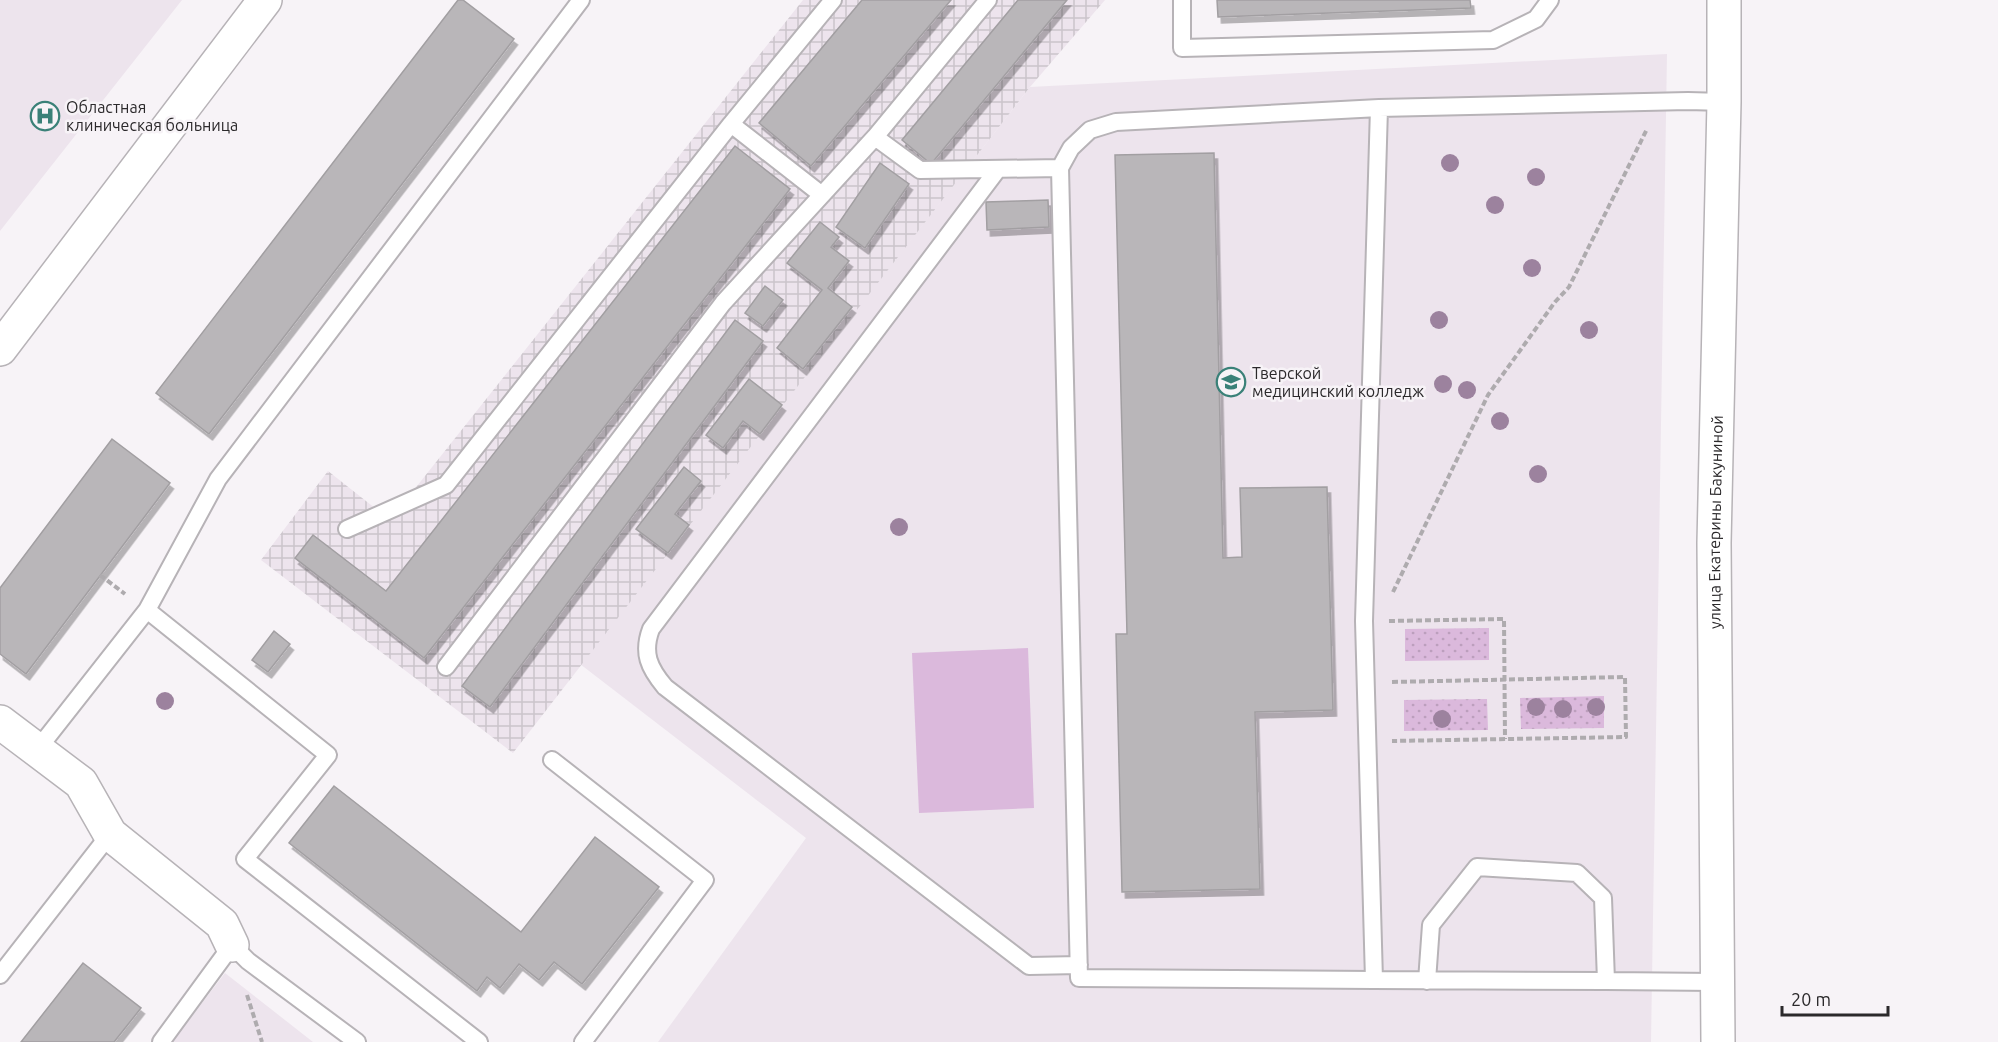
<svg xmlns="http://www.w3.org/2000/svg" width="1998" height="1042" font-family="Ubuntu,sans-serif">
<defs>
<pattern id="industrial-grid" width="8" height="8" patternUnits="userSpaceOnUse" patternTransform="scale(1.5)"><rect width="8" height="8" fill="#ede4ed"/><path d="M0 4h8M4 0v8" fill="none" stroke="#cbc4cb"/></pattern>
<pattern id="grass-dots" width="8" height="8" patternUnits="userSpaceOnUse" patternTransform="scale(1.5)"><rect width="8" height="8" fill="#dbb9dc"/><path d="M2 2h.1M6 6h.1" fill="none" stroke="#bc9fbd" stroke-width="1.8" stroke-linecap="round"/></pattern>
<filter id="shadow"><feDropShadow dx="3.5" dy="6" stdDeviation="0" flood-color="#0004"/></filter>
</defs>
<rect width="100%" height="100%" fill="#f7f3f7"/>
<path fill="#ede4ed" d="M0,0H182L0,231Z
M1667,54L1651,1042H658L806,838L580,664L1030,87Z
M225,973L313,1042H172Z"/>
<path fill="url(#industrial-grid)" d="M803,0H1105L1030,87L513,753L261,560L328,471L390,520Z"/>
<path fill="url(#grass-dots)" d="M1489,628V660L1405,661V629Z
M1604,696V728L1521,729L1520,698Z
M1487,699L1488,730L1404,731V700Z"/>
<path fill="#dbb9dc" d="M1028,648L1034,808L919,813L912,653Z"/>
<path fill="#b9b6b9" stroke="#a29fa2" stroke-width="1.5" filter="url(#shadow)" d="M458,0H463L514,39L209,434L156,393Z
M862,0H951L811,166L759,123Z
M1018,0H1067L931,164L902,140Z
M1217,0H1470L1471,8L1218,17Z
M735,146L790,189L424,658L295,558L313,535L386,591Z
M1214,153L1223,558L1242,557L1240,488L1327,487L1333,710L1255,712L1260,889L1122,892L1116,634H1127L1115,155Z
M880,163L909,184L865,248L836,227Z
M1048,200L1049,227L987,230L986,202Z
M820,222L839,237L831,247L849,261L828,288L852,307L803,369L777,348L822,290L787,263Z
M765,286L783,300L763,326L745,313Z
M735,320L763,341L490,707L462,686Z
M749,379L782,405L760,434L743,421L723,448L706,435Z
M112,439L170,483L26,674L0,654V588Z
M684,467L701,481L675,514L689,525L668,553L636,529Z
M274,631L290,644L268,672L252,660Z
M334,786L521,932L595,837L659,887L582,984L554,962L539,980L519,964L500,988L487,977L477,991L289,843Z
M83,963L141,1008L114,1042H21Z"/>
<g fill="none" stroke-linecap="round" stroke-linejoin="round">
<g stroke="#b7b3b7" stroke-width="20">
<path id="lane" d="M1182,0V48L1493,40L1536,19L1550,0
M1379,108L1116,122L1090,130L1071,148L1060,168L1079,978L1374,980L1364,621L1379,108L1688,101L1724,102
M875,137L920,170L1060,168
M998,169L651,629C642,653 649,668 665,687L1029,966L1079,965
M822,195L731,124L833,0
M347,529L446,485L731,124
M147,610L328,755L245,859L479,1042
M446,667L723,303L875,137L988,0
M37,750L147,610L218,479L581,0
M552,760L705,880L583,1042
M0,975L110,834
M1374,980L1606,981L1603,898L1577,873L1477,867L1431,925L1427,981
M1606,981L1717,982
M161,1042L232,945L248,961L357,1042"/>
</g>
<g stroke="#b7b3b7" stroke-width="36">
<g id="street">
<path d="M0,349L265,0"/>
<path d="M0,722L81,783L110,834L222,924L232,945"/>
<path id="s1" d="M1718,1042L1714,543L1724,102V0"/>
</g>
</g>
<path stroke="#aeabae" stroke-width="4" stroke-dasharray="6 3" stroke-linecap="butt" d="M100,575L125,594
M1393,592L1488,395L1555,302L1569,287L1647,129
M1389,621L1504,619L1505,739
M1392,682L1625,677L1626,737L1392,741
M247,995L262,1042"/>
<use href="#lane" stroke="#fff" stroke-width="16"/>
<use href="#street" stroke="#fff" stroke-width="33"/>
</g>
<g fill="#9c829e">
<circle cx="1450" cy="163" r="9"/>
<circle cx="1536" cy="177" r="9"/>
<circle cx="1495" cy="205" r="9"/>
<circle cx="1532" cy="268" r="9"/>
<circle cx="1439" cy="320" r="9"/>
<circle cx="1589" cy="330" r="9"/>
<circle cx="1443" cy="384" r="9"/>
<circle cx="1467" cy="390" r="9"/>
<circle cx="1500" cy="421" r="9"/>
<circle cx="1538" cy="474" r="9"/>
<circle cx="899" cy="527" r="9"/>
<circle cx="165" cy="701" r="9"/>
<circle cx="1536" cy="707" r="9"/>
<circle cx="1596" cy="707" r="9"/>
<circle cx="1563" cy="709" r="9"/>
<circle cx="1442" cy="719" r="9"/>
</g>
<defs>
<g id="hospital-ring" transform="scale(1.5)"><circle r="9.5" fill="#f7f3f7" stroke="#3a8178" stroke-width="1.5"/><path d="M-5-5h3v3.5h4V-5h3V5h-3V1.5h-4V5h-3Z" fill="#3a8178"/></g>
<g id="university-ring" transform="scale(1.5)"><circle r="9.5" fill="#f7f3f7" stroke="#3a8178" stroke-width="1.5"/><path d="M0-5L7-2L0 1L-7-2ZM-4 1L0 2.5L4 1V4Q0 6-4 4Z" fill="#3a8178"/></g>
</defs>
<g fill-rule="evenodd">
<use href="#hospital-ring" x="45" y="116"/>
<use href="#university-ring" x="1231" y="382"/>
</g>
<g text-anchor="middle" dominant-baseline="central" stroke-width="5" stroke-linejoin="round" paint-order="stroke">
<g font-size="16" fill="#2b292b" stroke="#f7f3f7" text-anchor="start">
<text x="66" y="107">Областная<tspan x="66" dy="18">клиническая больница</tspan></text>
<text x="1252" y="373">Тверской<tspan x="1252" dy="18">медицинский колледж</tspan></text>
</g>
<g font-size="16" fill="#2b292b" stroke="#f7f3f7">
<text stroke="none"><textPath href="#s1" startOffset="520">улица Екатерины Бакуниной</textPath></text>
</g>
</g>
<path d="M1782 1006v9h106v-9" fill="none" stroke="#2b292b" stroke-width="3"/>
<text x="1791" y="1006" font-size="18" fill="#2b292b" stroke="#f7f3f7" stroke-width="4.5" paint-order="stroke">20 m</text>
</svg>
